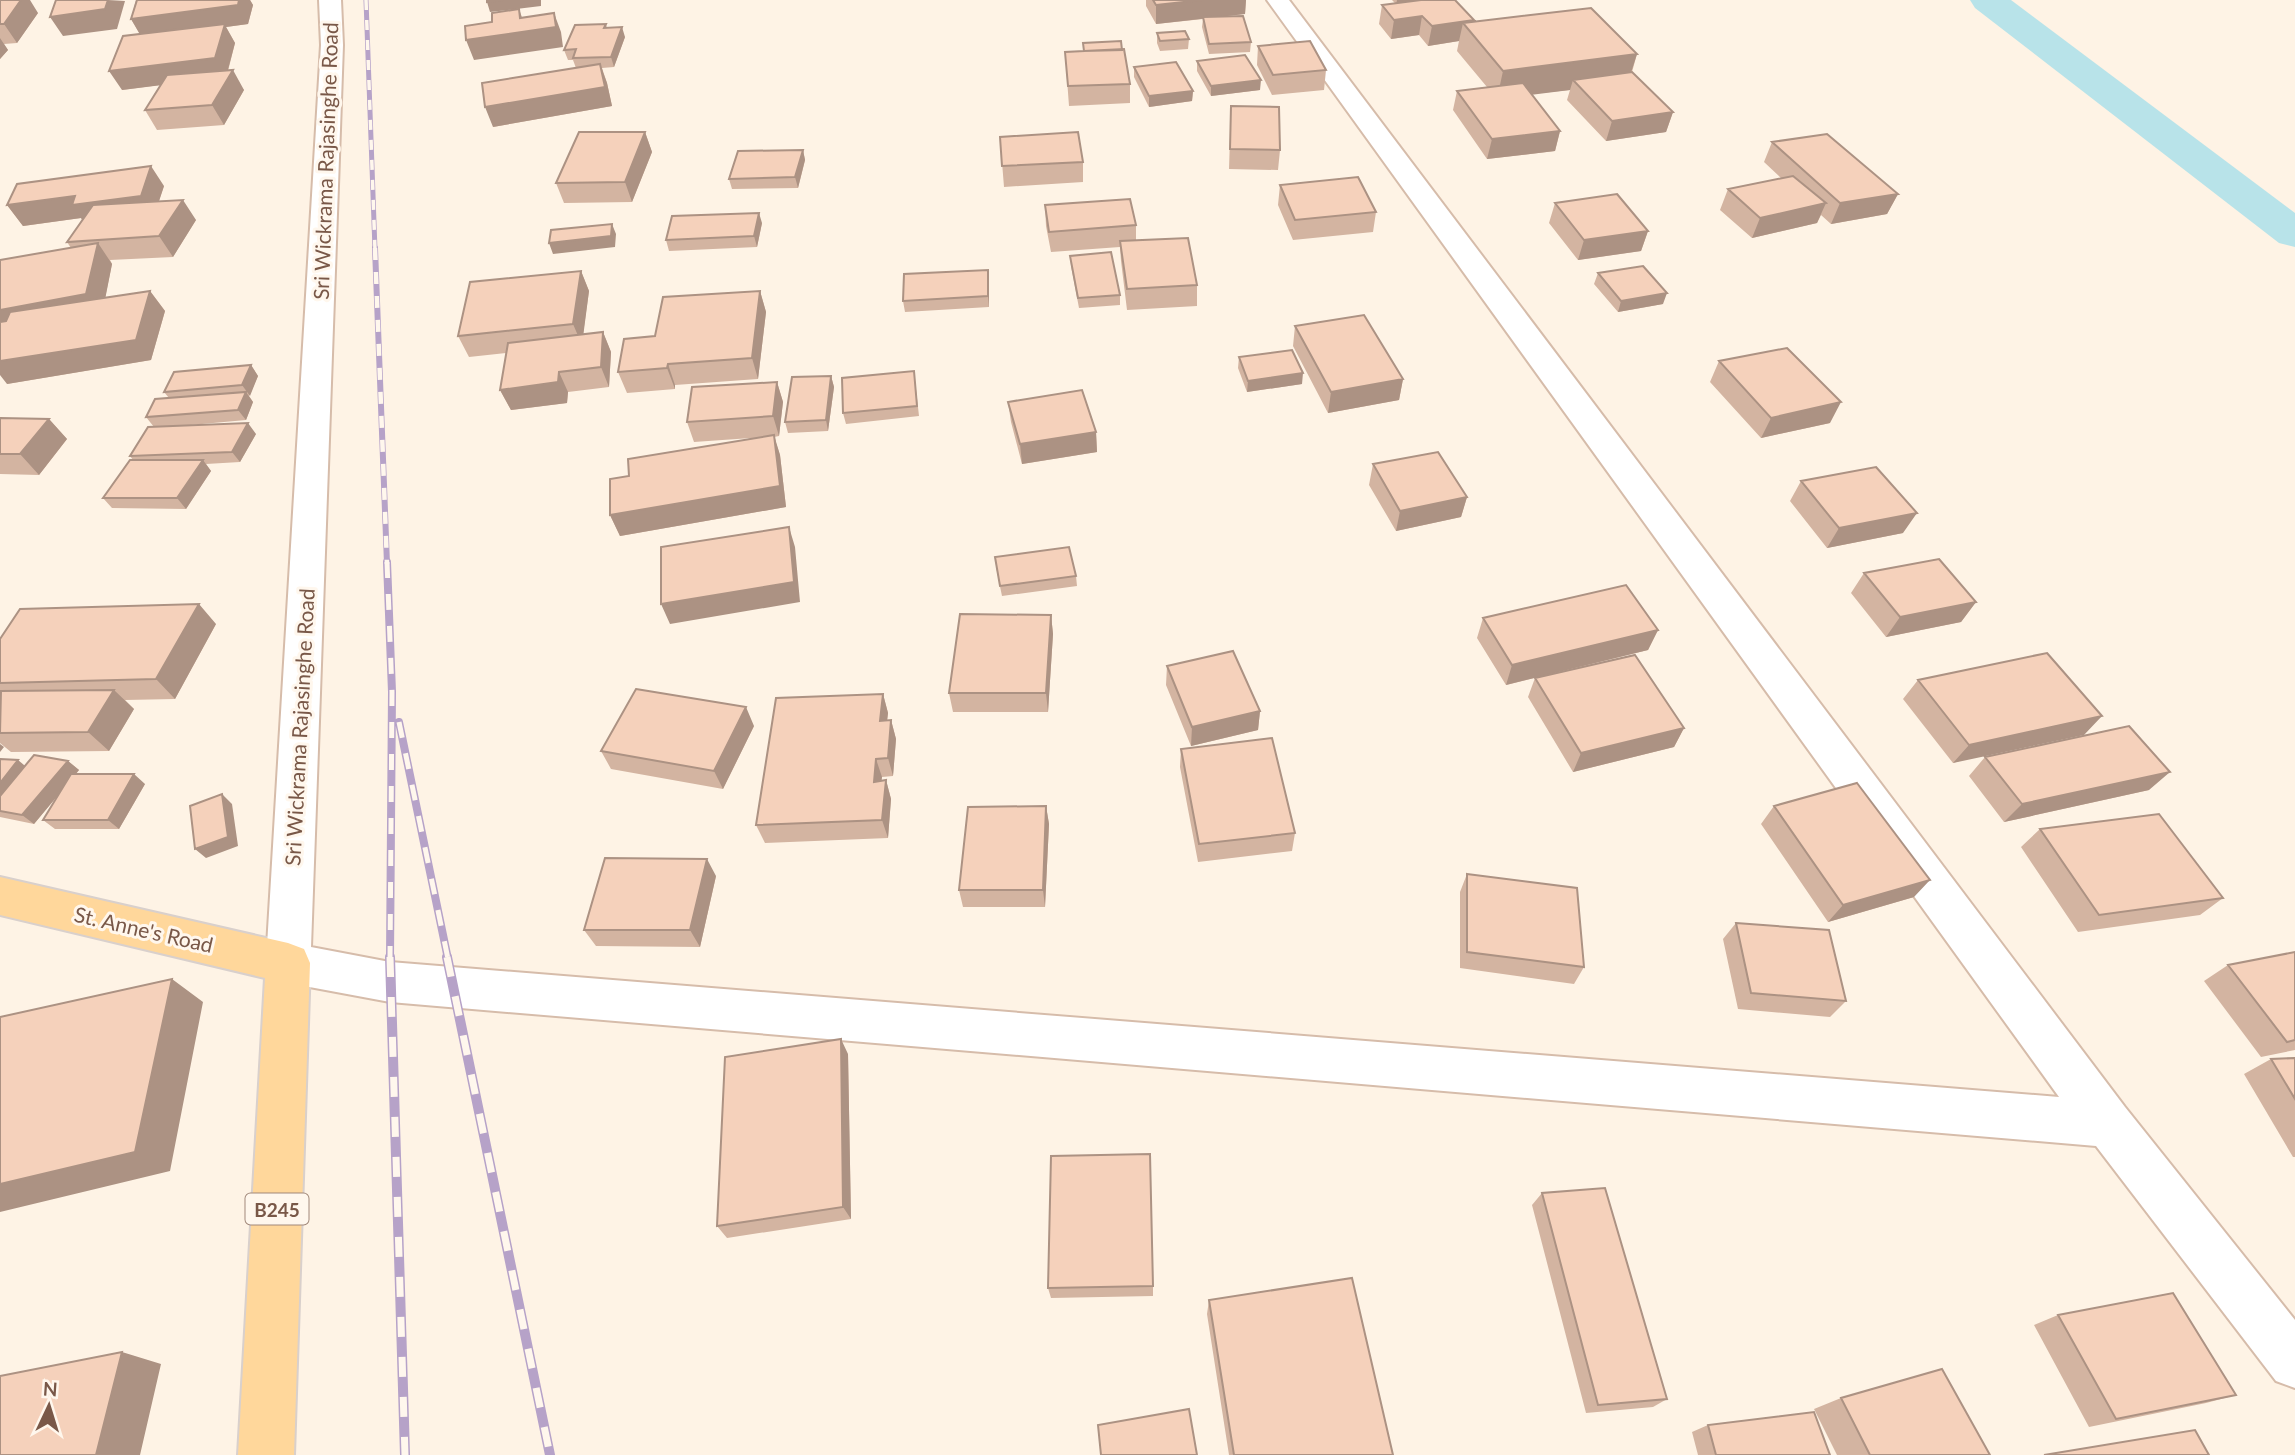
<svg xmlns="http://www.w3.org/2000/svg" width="2295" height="1455" font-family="Lato,sans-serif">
<rect width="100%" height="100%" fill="#fef3e5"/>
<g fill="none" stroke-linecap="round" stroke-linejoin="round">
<path fill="#b8e3e9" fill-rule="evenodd" d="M1970,0H2011L2295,213V247L2279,243L1975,8Z"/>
<g stroke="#d6bcaa" stroke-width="4">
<path id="secondary" d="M319,0H341L343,45L311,947L390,962L2059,1097L1267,0H1289L2125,1107L2295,1320V1388L2276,1381L2096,1146L390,1002L288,983L272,977L266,963L321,45Z"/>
</g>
<g stroke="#d9d0cc" stroke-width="4">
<path id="primary" d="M0,877L288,943L304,949L310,963L294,1455H238L265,978L0,915Z"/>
</g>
<use href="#secondary" fill="#fff" fill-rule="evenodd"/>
<use href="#primary" fill="#ffd79b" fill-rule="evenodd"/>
<g stroke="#b6a2c8" stroke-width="5">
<path id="rail-far3" d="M366,0L375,250"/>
</g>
<g stroke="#b6a2c8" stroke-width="6">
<path id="rail-far2" d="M375,248L387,564"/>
</g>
<g stroke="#b6a2c8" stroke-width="8">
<path id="rail-far1" d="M387,562L392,692L390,959
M399,722L448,959"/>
</g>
<g stroke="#b6a2c8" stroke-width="10">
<path id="rail" d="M390,957L405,1455
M447,957L550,1455"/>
</g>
<use href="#rail-far3" stroke="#fff7ed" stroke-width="3.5" stroke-dasharray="10" stroke-linecap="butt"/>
<use href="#rail-far2" stroke="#fff7ed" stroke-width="4.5" stroke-dasharray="12" stroke-linecap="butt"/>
<use href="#rail-far1" stroke="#fff7ed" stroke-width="5" stroke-dasharray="16" stroke-linecap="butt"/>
<use href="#rail" stroke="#fff7ed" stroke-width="7" stroke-dasharray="20" stroke-linecap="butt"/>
</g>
<path fill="#d3b4a1" d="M0,0L38,13L17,43L4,44L8,50L0,59Z
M136,0H250L253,5L248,24L226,27L235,43L228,71L244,90L224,125L157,130L145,110L160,85L122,90L140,34L131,19Z
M1146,0H1246L1245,14L1226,16L1251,42L1250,52L1209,54L1202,27L1203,19L1156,24L1146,6Z
M1392,0H1455L1474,22L1637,54L1632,72L1673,112L1666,132L1606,141L1567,100L1570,90L1531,94L1560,131L1555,151L1487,159L1453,110L1457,91L1487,87L1457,51L1459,41L1428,46L1419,35L1391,39L1379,24L1382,5L1395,3Z
M606,24L607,28L625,37L614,67L602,68L607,83L612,106L493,127L576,68L573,60H568L564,50Z
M1157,33L1189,39L1188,49L1160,51L1157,43Z
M1083,43L1122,50L1130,84V103L1069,106L1065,52L1083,51Z
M1258,46L1326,70L1324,90L1272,95L1257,65Z
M1197,61L1260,90L1211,96L1197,71Z
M1134,67L1193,91L1192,101L1149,107L1134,77Z
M1231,106L1280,150L1278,170L1229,169Z
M645,132L652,152L632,202L564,203L556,183Z
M1000,137L1083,162V182L1004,187Z
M1772,142L1898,194L1887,214L1831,224L1821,215L1817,223L1752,238L1720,210L1728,189L1781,178L1764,162Z
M803,150L805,160L798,188L732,189L729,179Z
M1280,185L1376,212L1373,232L1293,240L1278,205Z
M164,186L159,201L196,220L173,257L110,260L112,264L105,298L150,291L165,311L151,360L7,384L71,248L67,242L82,220L81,218L23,226L7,205Z
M1555,203L1648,231L1641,251L1578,260L1549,223Z
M1045,205L1136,225V240L1197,285V306L1127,310L1121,261L1120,247L1051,252L1046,226Z
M762,223L757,247L669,251L666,240Z
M1070,256L1120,295V305L1079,308L1071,266Z
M581,271L589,291L583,334L603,332L611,352L609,387L568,392L567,403L511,410L500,390L506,353L469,357L458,336Z
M1598,273L1663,304L1618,312L1594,284Z
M989,280V307L905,312L903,301Z
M760,291L766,312L758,379L675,385V389L627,393L618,372Z
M1295,326L1403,379L1399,400L1328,413L1293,346Z
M1239,357L1302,384L1247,392L1238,368Z
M1719,361L1830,423L1761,438L1710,382Z
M251,365L258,376L249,396L253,402L246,420L169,427L256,434L240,462L206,464L211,471L186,509L112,508L103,498L133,460L130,456L154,427L146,417L169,398L164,392Z
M914,371L919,416L846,424L843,413Z
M831,376L834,387L828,431L788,433L785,422Z
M777,382L783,402L779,436L774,437L780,455L786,507L620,536L610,515L629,476L751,438L694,442L687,422Z
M1008,402L1096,432L1097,452L1022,464L1011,422Z
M0,418L49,419L67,439L39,475L0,474Z
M1373,464L1467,497L1461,517L1396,531L1369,485Z
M1801,481L1903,533L1827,548L1790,501Z
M996,567L1076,576L1077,586L1002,596Z
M1864,573L1976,602L1961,622L1886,637L1851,593Z
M1051,615L1053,634L1048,712H953L949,693Z
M1483,618L1658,630L1648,650L1506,685L1477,638Z
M216,624L175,699L125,700L134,709L109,751L11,752L0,743V639Z
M1167,666L1260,711L1258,730L1191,746L1166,685Z
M1535,678L1684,728L1674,747L1573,772L1528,697Z
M1918,680L2102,716L1953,763L1903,699Z
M883,694L888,713L887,720H891L896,739L893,776L882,777L881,781L886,780L891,799L888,838L765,843L756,825Z
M754,726L723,789L611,769L601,751Z
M1181,749L1295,833L1292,851L1198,862L1180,767Z
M1985,757L2149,790L2004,822L1969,776Z
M0,759L25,766L68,761L79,770L76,774L145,784L119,829H55L43,820L58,795L34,824L0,817Z
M1046,806L1049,824L1045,907H963L959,890Z
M1774,806L1914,897L1828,922L1761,824Z
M2040,829L2223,898L2200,915L2078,932L2021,847Z
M1467,874L1584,967L1574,984L1460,968V892Z
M716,876L700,947L596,946L584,930Z
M1736,923L1846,1001L1830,1017L1738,1009L1723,939Z
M2295,952V1050L2261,1057L2204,981L2228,965Z
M848,1054L851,1219L727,1238L717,1226Z
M2295,1058V1157H2293L2244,1074L2271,1059Z
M1542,1193L1667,1399L1653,1407L1586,1413L1532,1205Z
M1153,1286V1296L1051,1298L1048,1288Z
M1209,1300L1393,1455H1229L1207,1314Z
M2058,1315L2236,1395L2206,1403L2089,1427L2034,1325Z
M1841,1398L1990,1455H1837L1814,1409Z
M1708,1425L1830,1455H1698L1692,1432Z"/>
<path fill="#ac9283" d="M21,0H30L38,13L17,43L4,24Z
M108,0L125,1L117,29L63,36L50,17Z
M136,0H250L253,5L248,24L226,27L235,43L226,77L122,90L109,71L142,38L131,19L146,16Z
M503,0H541V6L490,12L487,2Z
M1202,0H1246L1245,14L1156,24V5Z
M1397,0H1446L1396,5Z
M519,9L526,29L554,13L561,32L563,47L474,60L466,40L520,18Z
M1422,16L1419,35L1391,39L1394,20Z
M1474,20L1472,34L1463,23L1459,41L1428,46L1432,26Z
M622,27L625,37L614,67L611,57Z
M0,38L8,50L0,59Z
M1637,54L1628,82L1573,80L1570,90L1497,99L1503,71Z
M600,64L607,83L612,106L493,127L485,107Z
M233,70L244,90L224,125L212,105Z
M1261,80L1260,90L1211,96V86Z
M1193,91L1192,101L1149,107V96Z
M1673,112L1666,132L1606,141L1612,121Z
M1560,131L1555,151L1487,159L1492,139Z
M645,132L652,152L632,202L625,182Z
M803,150L805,160L798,188L795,177Z
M151,166L164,186L154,216L87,225L81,218L23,226L7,205Z
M1898,194L1887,214L1831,224L1840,203Z
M183,200L196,220L173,257L159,236Z
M1826,203L1817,223L1752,238L1760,218Z
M759,213L762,223L757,247L754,236Z
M612,224L616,234L615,247L553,254L549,243Z
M1648,231L1641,251L1578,260L1584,240Z
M98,243L112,264L102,315L0,333V310Z
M988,270L989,280V307L988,296Z
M581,271L589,291L582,345L573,324Z
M150,291L165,311L151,360L7,384L0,375V358Z
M760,291L766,312L758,379L752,358Z
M1667,293L1663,304L1618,312L1621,301Z
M603,332L611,352L609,387L601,367Z
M668,364L675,385V389L667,368Z
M251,365L258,376L250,396L242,385Z
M559,372L568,392L567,403L511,410L500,390Z
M1303,373L1302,384L1247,392L1248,381Z
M831,376L834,387L828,431L826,420Z
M1403,379L1399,400L1328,413L1331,392Z
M777,382L783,402L779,436L773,416Z
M246,392L253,402L246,420L238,410Z
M1841,402L1830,423L1761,438L1771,418Z
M49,419L67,439L39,475L20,454Z
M248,423L256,434L240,462L232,452Z
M1096,432L1097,452L1022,464L1020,444Z
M774,435L780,455L786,507L620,536L610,515Z
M203,460L211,471L186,509L177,498Z
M1467,497L1461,517L1396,531L1400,511Z
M1917,513L1903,533L1827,548L1839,528Z
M789,527L795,547L800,602L670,624L661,604Z
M1976,602L1961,622L1886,637L1900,617Z
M199,604L216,624L175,699L156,679Z
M1051,615L1053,634L1048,712L1046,693Z
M1658,630L1648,650L1506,685L1512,665Z
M114,690L134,709L109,751L88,732Z
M883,694L888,713L885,740L880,721Z
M746,707L754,726L723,789L714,771Z
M1260,711L1258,730L1191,746L1192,727Z
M2102,716L2084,735L1953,763L1969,745Z
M891,720L896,739L893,776L888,758Z
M1684,728L1674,747L1573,772L1581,753Z
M0,744L4,747L0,752Z
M876,759L882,777L879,800L874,782Z
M18,760L30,770L0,808V783Z
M68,761L79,770L34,824L22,815Z
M2170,772L2149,790L2004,822L2022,804Z
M134,774L145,784L119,829L108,820Z
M886,780L891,799L888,838L882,820Z
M222,794L232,804L238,846L206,858L195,849Z
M1046,806L1049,824L1045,907L1043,890Z
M707,859L716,876L700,947L690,930Z
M1930,880L1914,897L1828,922L1843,905Z
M172,979L203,1002L170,1171L0,1212V1184Z
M841,1039L848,1054L851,1219L843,1207Z
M122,1352L161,1364L140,1455H96Z"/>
<path fill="#f5d1bb" stroke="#ac9283" stroke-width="2" d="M0,0H21L4,24H0Z
M56,0H108L105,9L50,17Z
M137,0H239L238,5L131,19Z
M487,0H503L487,2Z
M1153,0H1202L1156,5Z
M1421,0H1455L1474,20L1432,26L1422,16L1394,20L1382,5Z
M1591,8L1637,54L1503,71L1463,23Z
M519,9L520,18L554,13L556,27L466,40L465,26L492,22V13Z
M1243,16L1251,42L1209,44L1203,17Z
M225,24L215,58L109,71L123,36Z
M606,24L604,28L622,27L611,57L573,58L576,49L564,50L575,25Z
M1185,31L1189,39L1160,41L1157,33Z
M1121,41L1122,50L1084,51L1083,43Z
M1310,41L1326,70L1273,75L1258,46Z
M1124,49L1130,84L1068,86L1065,52Z
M1245,55L1261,80L1211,86L1197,61Z
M1176,62L1193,91L1149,96L1134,67Z
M600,64L605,87L485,107L482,83Z
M233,70L212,105L145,110L167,75Z
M1632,72L1673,112L1612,121L1573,80Z
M1523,83L1560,131L1492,139L1457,91Z
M1231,106L1279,107L1280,150L1230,149Z
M579,132H645L625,182L556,183Z
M1078,132L1083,162L1002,166L1000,137Z
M1827,134L1898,194L1840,203L1772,142Z
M803,150L795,177L729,179L738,151Z
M151,166L141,196L72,205L75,196L7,205L17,184Z
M1793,176L1826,203L1760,218L1728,189Z
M1358,177L1376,212L1295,220L1280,185Z
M1617,194L1648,231L1584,240L1555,203Z
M1130,199L1136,225L1049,232L1045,205Z
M183,200L159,236L67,242L93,205Z
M759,213L754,236L666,240L672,216Z
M612,224L611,236L549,243L551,230Z
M1188,238L1197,285L1127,289L1120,241Z
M98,243L86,294L0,310V260Z
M1111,252L1120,295L1078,298L1070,256Z
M1643,266L1667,293L1621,301L1598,273Z
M988,270V296L903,301L904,274Z
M581,271L573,324L458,336L470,282Z
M150,291L136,340L0,361V322L6,321L10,312Z
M760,291L752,358L668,364L667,368L618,372L624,339L655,336L663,297Z
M1364,315L1403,379L1331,392L1295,326Z
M603,332L601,367L559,372L558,382L500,390L508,343Z
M1787,348L1841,402L1771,418L1719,361Z
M1292,350L1303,373L1248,381L1239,357Z
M251,365L242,385L164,392L174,372Z
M914,371L917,406L843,413L842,378Z
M831,376L826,420L785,422L792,377Z
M777,382L773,416L687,422L692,387Z
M1082,390L1096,432L1020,444L1008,402Z
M246,392L238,410L146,417L155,399Z
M0,418L49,419L20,454H0Z
M248,423L232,452L130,456L148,427Z
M774,435L780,486L610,515V479L629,476L628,459Z
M1438,452L1467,497L1400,511L1373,464Z
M130,460H203L177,498H103Z
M1876,467L1917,513L1839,528L1801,481Z
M789,527L794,582L661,604V547Z
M1069,547L1076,576L1000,586L995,557Z
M1939,559L1976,602L1900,617L1864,573Z
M1626,585L1658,630L1512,665L1483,618Z
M199,604L156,679L0,683V639L20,609Z
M960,614L1051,615L1046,693H949Z
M1233,651L1260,711L1192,727L1167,666Z
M2047,653L2102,716L1969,745L1918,680Z
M1635,655L1684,728L1581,753L1535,678Z
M636,689L746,707L714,771L601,751Z
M114,690L88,732L0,733L1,691Z
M883,694L880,721L891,720L888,758L876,759L874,782L886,780L882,820L756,825L776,698Z
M2129,726L2170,772L2022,804L1985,757Z
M1272,738L1295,833L1199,844L1181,749Z
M34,755L68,761L22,815L0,811V796Z
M0,759L18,760L0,783Z
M71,774H134L108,820H43Z
M1857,783L1930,880L1843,905L1774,806Z
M222,794L228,837L195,849L190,806Z
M1046,806L1043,890H959L968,807Z
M2159,814L2223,898L2099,915L2040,829Z
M605,858L707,859L690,930H584Z
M1467,874L1577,888L1584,967L1467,952Z
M1736,923L1829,930L1846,1001L1751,993Z
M2295,952V1040L2287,1042L2228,965Z
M172,979L135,1152L0,1184V1017Z
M841,1039L843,1207L717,1226L725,1057Z
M2295,1058V1099L2271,1059Z
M1150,1154L1153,1286L1048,1288L1051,1156Z
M1605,1188L1667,1399L1598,1405L1542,1193Z
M1352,1278L1393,1455H1234L1209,1300Z
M2173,1293L2236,1395L2116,1419L2058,1315Z
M122,1352L96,1455H0V1376Z
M1942,1369L1990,1455H1870L1841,1398Z
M1189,1409L1197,1455H1101L1098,1425Z
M1814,1412L1830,1455H1716L1708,1425Z
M2195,1430L2209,1455H2044Z"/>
<g text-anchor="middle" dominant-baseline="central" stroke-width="6" stroke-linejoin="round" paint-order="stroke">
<rect fill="#fff7ed" stroke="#a1887a" stroke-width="2" x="245.5" y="1193.5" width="63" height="31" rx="5"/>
<g font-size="19" font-weight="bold" fill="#795848">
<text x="277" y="1209">B245</text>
</g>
<g font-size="21" fill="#795848" stroke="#fff7ed">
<text transform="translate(325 161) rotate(-88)">Sri Wickrama Rajasinghe Road</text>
<text transform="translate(299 727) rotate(-87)">Sri Wickrama Rajasinghe Road</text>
<text transform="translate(144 929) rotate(13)">St. Anne's Road</text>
</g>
</g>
<g transform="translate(49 1406) rotate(4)" stroke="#fff7ed" stroke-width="5" paint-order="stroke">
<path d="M0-5L12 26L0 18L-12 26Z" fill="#795848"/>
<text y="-10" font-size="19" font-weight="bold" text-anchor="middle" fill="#795848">N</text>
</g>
</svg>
